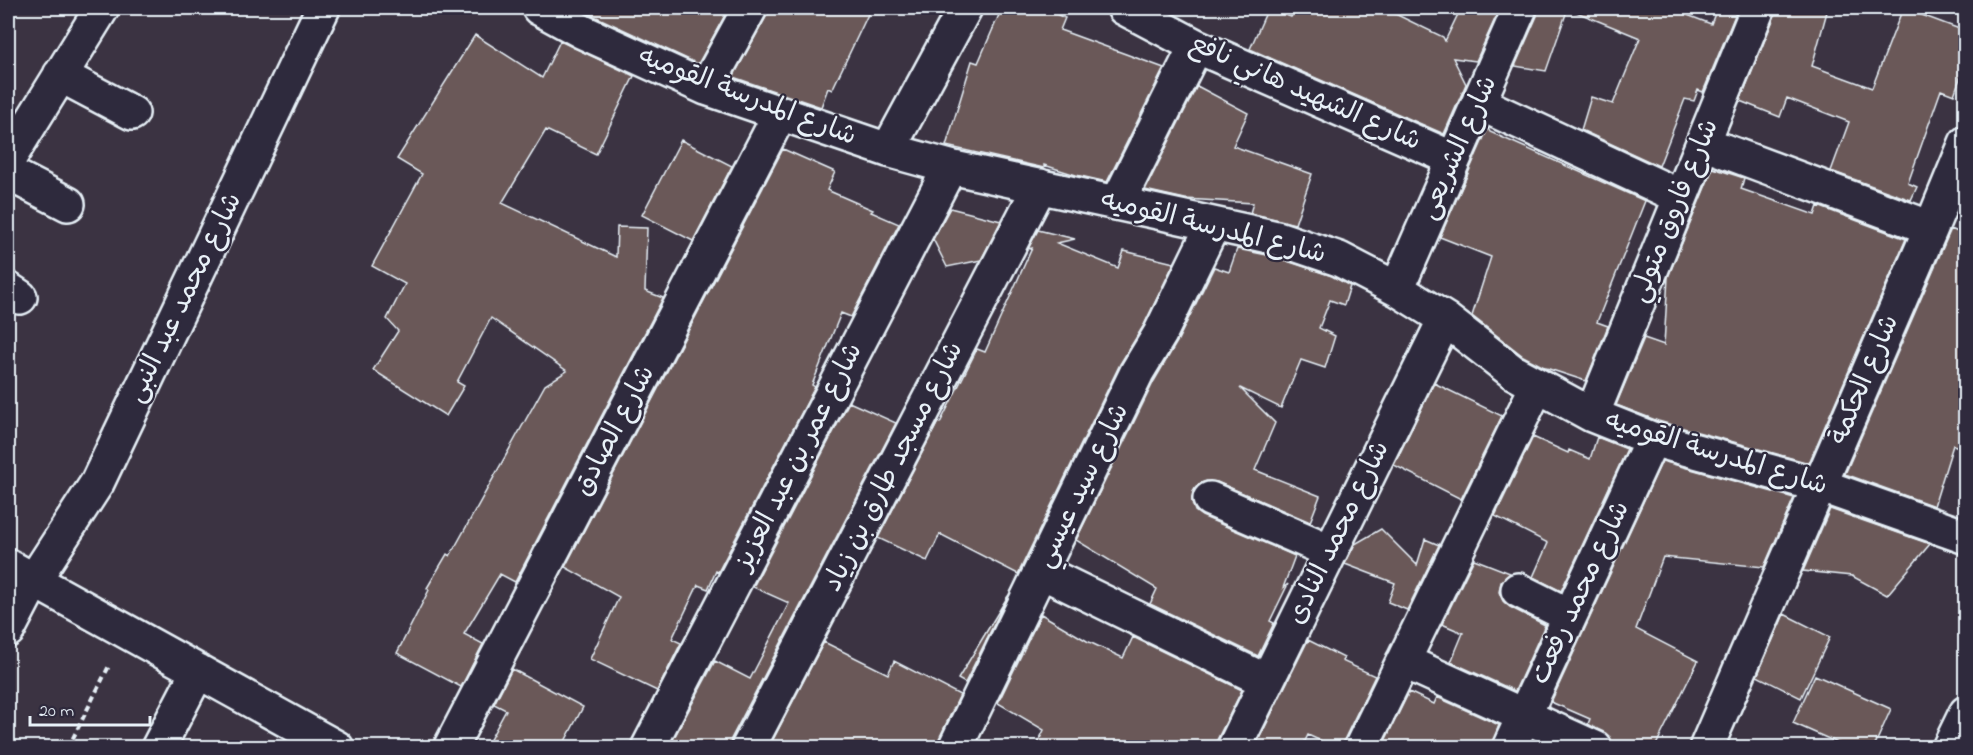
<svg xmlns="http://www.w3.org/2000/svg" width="1973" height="755" font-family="'Indie Flower','Playpen Sans Arabic',sans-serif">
<rect width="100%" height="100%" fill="#3b3342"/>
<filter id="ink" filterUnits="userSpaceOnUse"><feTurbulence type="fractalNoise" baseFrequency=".0167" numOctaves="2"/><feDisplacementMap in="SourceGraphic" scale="12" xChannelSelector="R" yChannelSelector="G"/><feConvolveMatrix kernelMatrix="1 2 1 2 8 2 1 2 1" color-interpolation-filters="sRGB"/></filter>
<g filter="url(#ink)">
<path fill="#6a5958" stroke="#e8f1f8" stroke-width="1.5" d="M577,8H729L698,64Z
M769,8H871L832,90L828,88L821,107L733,77L766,17Z
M1002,8H1042L1065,18L1060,30L1164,68L1107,182L1076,175L1044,165V168L946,146L972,61L978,63Z
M1268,8L1291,17L1296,8H1383L1443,37L1445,41L1461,8H1500L1476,61L1453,58L1466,84L1444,134L1250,49Z
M1538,8H1568L1546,71L1515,66L1537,16Z
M1569,8H1669L1711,24L1717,8H1738L1703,92L1698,90L1694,101L1685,99L1659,166L1581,130L1591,97L1613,104L1640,38L1569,9Z
M1776,8H1828L1812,66L1872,88L1903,8L1965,31V64L1954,95L1941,90L1908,183L1917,187L1911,200L1831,171L1849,122L1787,98L1780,117L1740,101L1775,15Z
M475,35L542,78L560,41L634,76L596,154L546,130L502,203L616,257L617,227L647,228L645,291L663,298L515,582L500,574L464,634L483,644L461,687L397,653L429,590L427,588L447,554L450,556L545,385L567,371L491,318L457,382L464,386L446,416L373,370L398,331L387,319L405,284L372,266L422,174L397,159Z
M1197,86L1248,113L1233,146L1312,174L1295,224L1250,213L1253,203L1185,199L1145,190Z
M1488,128L1490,132L1645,201L1597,322L1608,326L1586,381L1546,368L1523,356L1472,316L1491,257L1440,237Z
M681,140L732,166L693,241L642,215Z
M783,149L835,172L827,190L873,210L871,212L899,224L851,317L841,313L812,385L815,387L718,572L716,571L708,589L698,585L672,639L681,643L657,691L590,659L619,597L565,567Z
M1713,168L1744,178L1741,189L1815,215L1818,206L1906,239L1809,463L1658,421L1616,405L1644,338L1664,345L1668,277Z
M950,208L1001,221L981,260L947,267L933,239Z
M1951,229L1965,235V449L1953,445L1934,506L1845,474Z
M1038,230L1075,239L1057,243L1118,268L1124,251L1174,263L1144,325L1120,364L1018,574L940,534L927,561L878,538L938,422L940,423L977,349L985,352L1032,248L1028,249Z
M1237,249L1272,256L1332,276L1350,286L1344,305L1330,300L1319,328L1335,336L1325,368L1301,360L1281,408L1240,388L1275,423L1255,470L1320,496L1310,522L1217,482L1207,481L1199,484L1193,492L1192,502L1195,511L1202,516L1295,556L1283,588L1288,584L1270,621L1274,623L1258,656L1150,604L1157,589L1076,540L1154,381L1177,342L1214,267L1229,272Z
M1434,383L1502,416L1461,499L1394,465Z
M849,402L896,423L731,739L729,747H669L715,661L750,679L789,603L753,587Z
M1533,437L1568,453L1569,450L1590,459L1597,437L1627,449L1561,591L1533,577L1548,543L1495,516Z
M1662,461L1794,498L1764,567L1663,557L1636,629L1698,661L1655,747H1614L1610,737L1588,724L1590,719L1551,702Z
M1830,509L1930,544L1887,595L1852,576L1803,571Z
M1381,529L1417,565L1425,539L1439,545L1407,610L1388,602L1395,583L1345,564L1355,544Z
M1474,559L1510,573L1501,582L1499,592L1503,601L1510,607L1545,625L1515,691L1451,662L1463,633L1442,624Z
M1008,596L965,683L958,679Z
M1041,614L1087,641L1123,658L1133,637L1242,690L1217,740L1216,747H1036L1044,730L998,703Z
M1784,614L1830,637L1801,698L1757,676Z
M1308,640L1344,658L1342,661L1375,676L1344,740L1343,747H1334L1308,735L1302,747H1255Z
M824,642L888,674L894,661L960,695L935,747H769Z
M512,669L583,707L562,747H486L506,710L494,704Z
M1815,675L1891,709L1874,747H1847L1793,723Z
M1409,692L1434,704L1437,697L1499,725L1491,747H1382Z"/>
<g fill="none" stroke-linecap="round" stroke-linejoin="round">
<g stroke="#e8f1f8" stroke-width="38">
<path id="minor" d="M539,8L583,32L706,88L888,150L950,167L1277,238L1339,259L1397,289L1445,319L1513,372L1592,415L1652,439L1819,485L1966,537
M1124,8L1196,46L1454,159
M60,75L132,113
M706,88L750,8
M1479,103L1681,197
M1703,143L1931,228
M888,150L965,8
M8,160L102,8
M8,173L68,204
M1118,202L1196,46
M8,289L20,297
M1397,289L1520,8
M1592,415L1758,8
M1210,499L1330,551
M8,566L337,748
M1042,572L1266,681
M1518,590L1570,616
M8,630L34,580L97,483L323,8
M1403,661L1595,748
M158,748L198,671
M450,748L780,114
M648,748L950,167
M748,748L1040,186
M955,748L1137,372L1160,334L1213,225
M1234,748L1445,319
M1361,748L1537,386
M1509,748L1652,439
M1706,748L1931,228L1966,143
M1949,748L1966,713"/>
</g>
<path stroke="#e8f1f8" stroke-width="4" stroke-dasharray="6 4.5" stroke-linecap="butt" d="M68,748L110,664"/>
<use href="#minor" stroke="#2f2a3d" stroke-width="33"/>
</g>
</g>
<g text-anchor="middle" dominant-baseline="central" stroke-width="4.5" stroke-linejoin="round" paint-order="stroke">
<g font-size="27" fill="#e8f1f8" stroke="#2f2a3d">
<text transform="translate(1305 93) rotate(24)">شارع الشهيد هاني نافع</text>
<text transform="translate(747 97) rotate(21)">شارع المدرسة القوميه</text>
<text transform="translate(1459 148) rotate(-66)">شارع الشريعى</text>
<text transform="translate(1675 211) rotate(-68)">شارع فاروق متولي</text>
<text transform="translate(1213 228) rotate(14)">شارع المدرسة القوميه</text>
<text transform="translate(185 298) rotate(-64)">شارع محمد عبد النبى</text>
<text transform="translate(1865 380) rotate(-67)">شارع الحكمة</text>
<text transform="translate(615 431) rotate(-62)">شارع الصادق</text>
<text transform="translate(1716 454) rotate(17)">شارع المدرسة القوميه</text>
<text transform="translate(799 457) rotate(-63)">شارع عمر بن عبد العزيز</text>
<text transform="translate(894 467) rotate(-63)">شارع مسجد طارق بن زياد</text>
<text transform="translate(1083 486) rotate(-64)">شارع سيد عيسي</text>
<text transform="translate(1339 533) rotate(-64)">شارع محمد النادى</text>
<text transform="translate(1581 593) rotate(-65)">شارع محمد رفعت</text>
</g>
</g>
<rect width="1973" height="755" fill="none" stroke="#2f2a3d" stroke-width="30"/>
<rect x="15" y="15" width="1943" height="725" fill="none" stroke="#e8f1f8" stroke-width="2" filter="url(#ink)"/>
<path d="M30 716v9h120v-9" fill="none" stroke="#e8f1f8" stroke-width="3"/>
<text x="39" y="716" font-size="18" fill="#e8f1f8" stroke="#2f2a3d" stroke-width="4.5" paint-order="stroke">20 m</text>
</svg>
